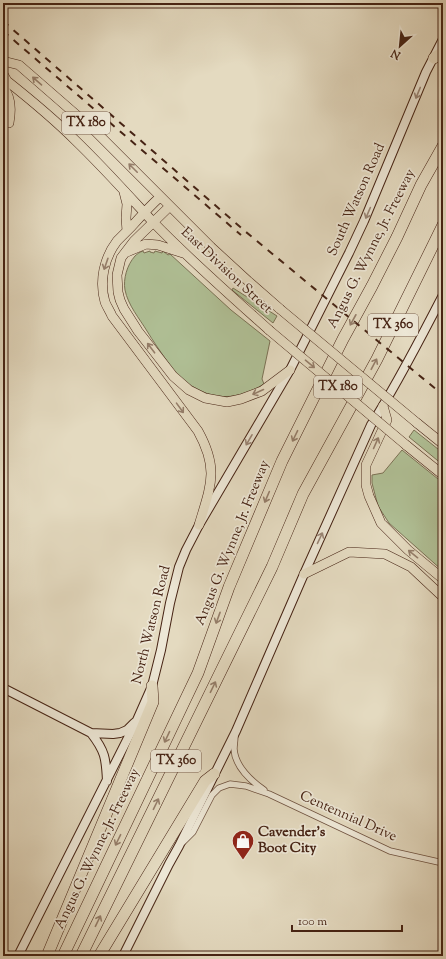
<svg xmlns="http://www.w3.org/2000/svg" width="446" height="959" font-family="'Sorts Mill Goudy',serif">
<rect width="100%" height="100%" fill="#e4dac0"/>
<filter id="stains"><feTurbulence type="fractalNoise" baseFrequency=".005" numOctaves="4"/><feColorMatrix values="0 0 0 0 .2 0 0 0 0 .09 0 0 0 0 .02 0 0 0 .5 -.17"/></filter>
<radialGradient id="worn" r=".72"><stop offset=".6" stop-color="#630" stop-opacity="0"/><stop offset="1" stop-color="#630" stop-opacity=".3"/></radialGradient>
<path fill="#b0c096" stroke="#7b7255" d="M143,251L144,253L150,251V252L154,253L155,251L162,253L163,251L168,255L170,254L231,310L270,341L262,379L264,384C232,404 203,400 176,373C173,370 170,365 167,361C160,351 153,341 147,331C139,318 128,305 125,290C123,279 127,265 135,256C137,254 140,252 143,251Z
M233,288L277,316L273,323L232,290Z
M414,430L443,453V465L409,437Z
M402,450L443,483V571L389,523L378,506L372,483V475L383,473Z"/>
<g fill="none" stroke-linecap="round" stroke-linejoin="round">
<g stroke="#6e513f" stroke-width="7">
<path id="street" d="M235,736C235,740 234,745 234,749C235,766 251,781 264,790
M183,842L193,832L212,795L219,788L230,784L246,786L269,794L390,851L443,863"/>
</g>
<g stroke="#462314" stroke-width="10">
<path id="secondary" d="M3,688L91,733L113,734L120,733L127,730L134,723
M91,733C105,751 106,758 107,781
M18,956L137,720L152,686L161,650L170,603L179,567L186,550L199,525L290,370L349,253L364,221L426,72L443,39
M123,956L169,864L179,846L236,731L304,574L371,425C398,383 420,339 443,295"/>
</g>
<g stroke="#462314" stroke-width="10">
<path id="primary" d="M3,61L19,65L96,132L211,247L248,281L280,309
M3,74L7,81C31,100 55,120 76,141C103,167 128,195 153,222C190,260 230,295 269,330
M3,88C12,97 11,112 9,123
M124,192L127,204L126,218L127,231
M160,197C150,206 141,216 132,226C127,231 122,236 117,241C104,258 99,281 105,302C107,307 110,311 112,316L198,431C219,469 211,485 199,525
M170,206L134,241L121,258L117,275L118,292L120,300L124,309L138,331L173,376L189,390L205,398L227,402L241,399L262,391L290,370
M127,252L146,244L158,245L183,253
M383,406L387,420L366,465V485L369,496L381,523L408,550L443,579
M417,423L443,444
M406,445L443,475
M304,574L349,552L385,554L411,567L443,597"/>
</g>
<g stroke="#462314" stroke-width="12">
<path id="highway" d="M434,58L443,52
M47,956L153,702L152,686
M63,956L198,673L229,587L282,461L343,339L372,286L397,237L421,185L443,146
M81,956L272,567L303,494L377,359L443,225
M99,956L205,781L214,774"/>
</g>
<use href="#street" stroke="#ede7d6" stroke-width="5.5"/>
<use href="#secondary" stroke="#ede7d6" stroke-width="8"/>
<use href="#primary" stroke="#e4dac0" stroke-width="9"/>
<use href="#highway" stroke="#e4dac0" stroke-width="11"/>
<path stroke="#462314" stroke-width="2" stroke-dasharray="7 7" stroke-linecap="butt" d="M3,21L246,232L443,395
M3,31L241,235"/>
<g stroke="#462314" stroke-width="10" stroke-linecap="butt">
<path id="primary-bridge" d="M280,309L417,423
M269,330L406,445"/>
</g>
<use href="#primary-bridge" stroke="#e4dac0" stroke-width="9"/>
</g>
<defs><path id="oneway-shaft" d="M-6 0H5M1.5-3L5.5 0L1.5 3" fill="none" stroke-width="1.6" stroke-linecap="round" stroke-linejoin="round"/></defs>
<g stroke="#957e6a">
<use href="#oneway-shaft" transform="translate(37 81) rotate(-139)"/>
<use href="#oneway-shaft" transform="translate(133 168) rotate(-135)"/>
<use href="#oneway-shaft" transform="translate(106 264) rotate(109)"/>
<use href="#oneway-shaft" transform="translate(353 320) rotate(119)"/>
<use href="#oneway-shaft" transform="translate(151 348) rotate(-127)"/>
<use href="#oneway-shaft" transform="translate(310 364) rotate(40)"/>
<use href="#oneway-shaft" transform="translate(374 364) rotate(-62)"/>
<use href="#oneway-shaft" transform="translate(258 392) rotate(156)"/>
<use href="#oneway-shaft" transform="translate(180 408) rotate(54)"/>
<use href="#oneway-shaft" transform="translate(295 436) rotate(116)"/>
<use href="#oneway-shaft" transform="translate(376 443) rotate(-66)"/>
<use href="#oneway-shaft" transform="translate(267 497) rotate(113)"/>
<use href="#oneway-shaft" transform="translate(413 554) rotate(-141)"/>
<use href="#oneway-shaft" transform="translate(218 618) rotate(110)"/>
<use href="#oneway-shaft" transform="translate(213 687) rotate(-64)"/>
<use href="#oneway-shaft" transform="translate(167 737) rotate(115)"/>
<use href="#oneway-shaft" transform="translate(156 804) rotate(-64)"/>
<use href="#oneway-shaft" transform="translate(118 840) rotate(116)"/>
<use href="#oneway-shaft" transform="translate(98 921) rotate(-64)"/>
</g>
<g stroke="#9a8575">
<use href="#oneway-shaft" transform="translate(418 93) rotate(112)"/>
<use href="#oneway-shaft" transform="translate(368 213) rotate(113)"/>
<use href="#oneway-shaft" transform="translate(249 440) rotate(120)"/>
<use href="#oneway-shaft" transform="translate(320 538) rotate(-65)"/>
</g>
<defs>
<g id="shop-pin" transform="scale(1.15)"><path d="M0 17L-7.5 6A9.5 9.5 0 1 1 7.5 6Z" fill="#8f2418" stroke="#ede7d6"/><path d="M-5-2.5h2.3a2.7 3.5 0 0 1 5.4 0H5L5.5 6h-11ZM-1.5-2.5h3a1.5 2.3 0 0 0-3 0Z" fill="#fff"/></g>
</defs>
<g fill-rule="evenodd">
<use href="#shop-pin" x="243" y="841"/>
</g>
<g text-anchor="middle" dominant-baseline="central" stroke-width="3.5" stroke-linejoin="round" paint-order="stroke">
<g fill="#ede7d6" stroke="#785e4e" stroke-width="1">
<rect x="62" y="112" width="48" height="22" rx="3"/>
<rect x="368" y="314" width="50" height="22" rx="3"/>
<rect x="314" y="376" width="48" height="22" rx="3"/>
<rect x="151" y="750" width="50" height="22" rx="3"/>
</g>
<g font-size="13" font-weight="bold" fill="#462314">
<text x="86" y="123">TX 180</text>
<text x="393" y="325">TX 360</text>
<text x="338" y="387">TX 180</text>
<text x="176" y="761">TX 360</text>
</g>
<g font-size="14" fill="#462314" stroke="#ede7d6">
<text transform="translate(357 200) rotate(-66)">South Watson Road</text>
<text transform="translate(372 249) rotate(-63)">Angus G. Wynne, Jr. Freeway</text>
<text transform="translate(226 271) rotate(43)">East Division Street</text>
<text transform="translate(233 543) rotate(-68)">Angus G. Wynne, Jr. Freeway</text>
<text transform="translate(152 625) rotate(-76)">North Watson Road</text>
<text transform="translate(348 817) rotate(24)">Centennial Drive</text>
<text transform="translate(98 849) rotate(-64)">Angus G. Wynne, Jr. Freeway</text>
</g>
<g font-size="14" font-weight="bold" fill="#462314" stroke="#ede7d6" text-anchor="start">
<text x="258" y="833">Cavender's<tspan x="258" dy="16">Boot City</tspan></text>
</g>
</g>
<rect width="446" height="959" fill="none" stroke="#e4dac0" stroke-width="16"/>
<rect x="4" y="4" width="438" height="951" fill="none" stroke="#462314" stroke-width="2"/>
<rect x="8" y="8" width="430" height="943" fill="none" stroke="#462314"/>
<g transform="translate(400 46) rotate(207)" stroke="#ede7d6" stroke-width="3" paint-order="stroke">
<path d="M0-3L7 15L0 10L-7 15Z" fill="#462314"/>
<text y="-6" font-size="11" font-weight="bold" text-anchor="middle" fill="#462314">N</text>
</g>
<path d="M292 925v6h110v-6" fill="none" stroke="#462314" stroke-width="2"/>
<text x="298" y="925" font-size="12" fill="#462314" stroke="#ede7d6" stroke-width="3" paint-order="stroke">100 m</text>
<rect width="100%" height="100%" filter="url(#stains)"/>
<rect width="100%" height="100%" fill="url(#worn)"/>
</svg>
